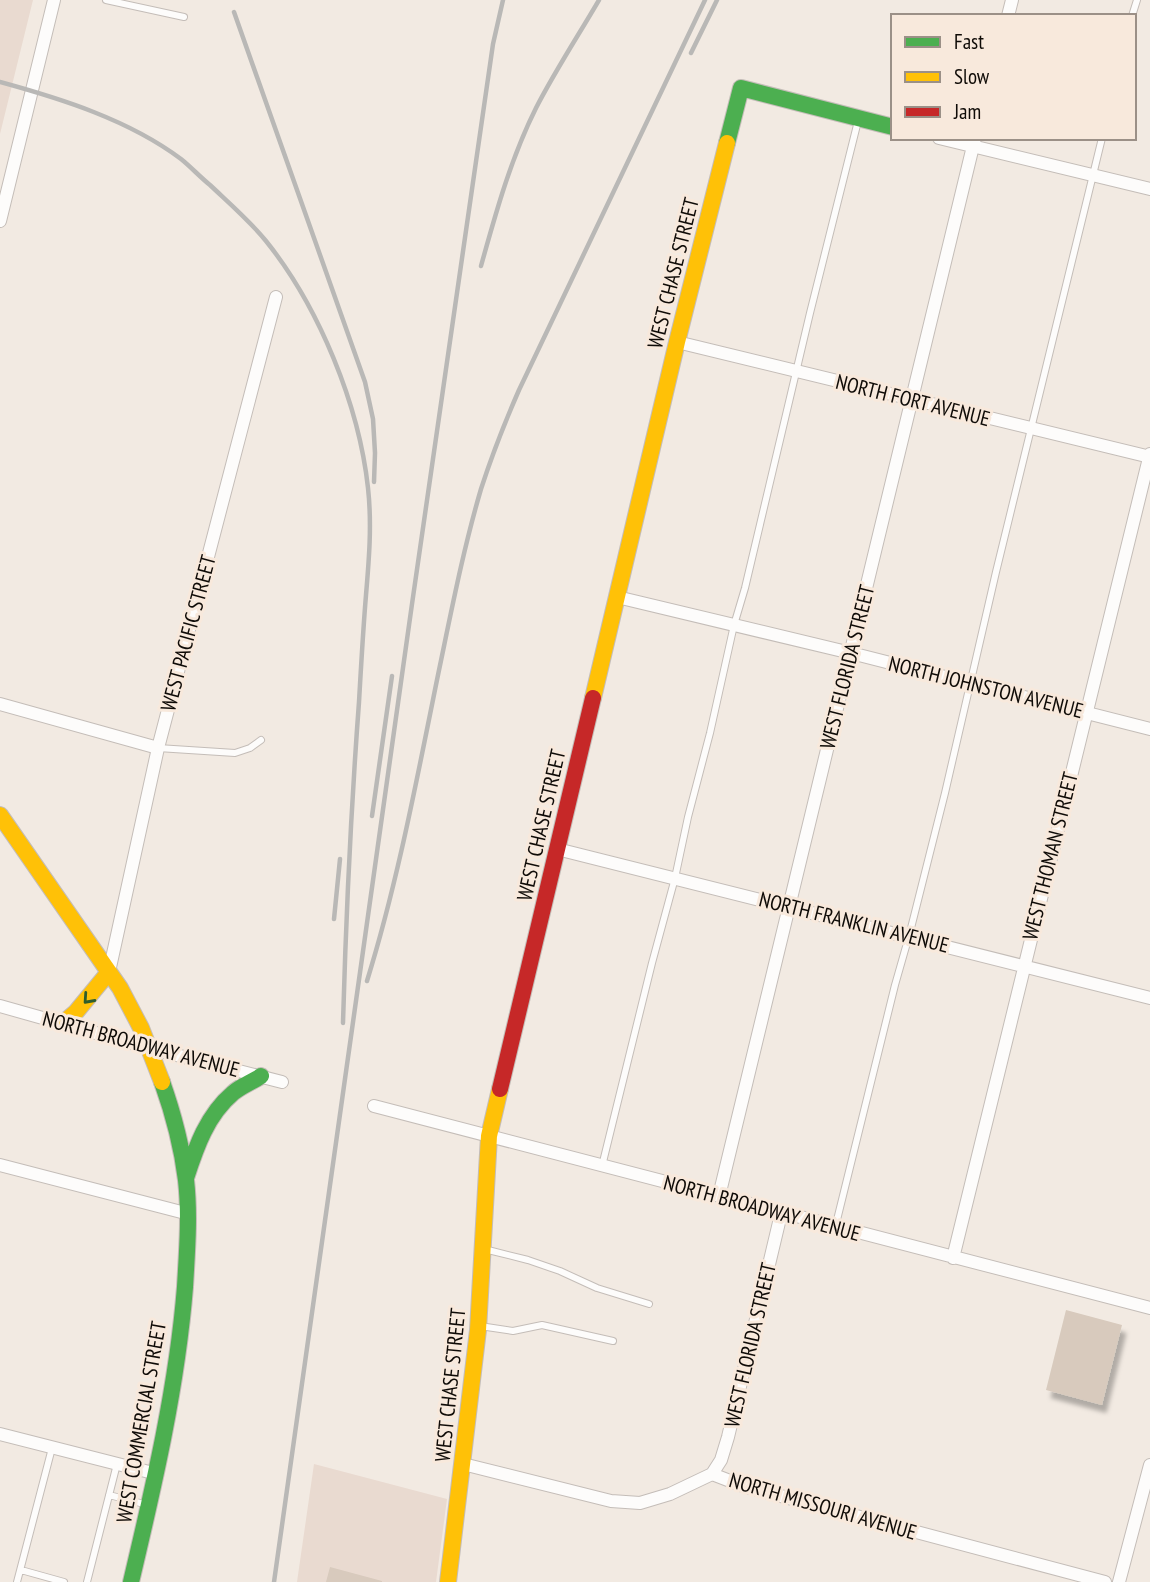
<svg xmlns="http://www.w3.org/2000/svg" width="1150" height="1582" font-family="'PT Sans Narrow',sans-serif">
<defs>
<filter id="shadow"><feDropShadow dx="4.5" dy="8" stdDeviation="2" flood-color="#0004"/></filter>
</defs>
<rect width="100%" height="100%" fill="#f2eae2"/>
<path fill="#e9dad0" d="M0,0H33L0,134Z
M314,1464L447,1499L436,1582H297Z"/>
<path fill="#d8cabd" filter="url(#shadow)" d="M1066,1310L1122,1325L1102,1405L1046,1390Z
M330,1567L382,1581V1582H326Z"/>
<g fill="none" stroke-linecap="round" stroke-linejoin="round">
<g stroke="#c4bdb8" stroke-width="8">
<path id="lane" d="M106,0L184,17
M1132,16L1137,0
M158,748L235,753L250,748L261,740
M602,1166L652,963L675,878L688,817L710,733L734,625L745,588L810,313L858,121
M835,1228L895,985L909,936L945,793L996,572L1102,138
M484,1249L528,1260L560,1271L597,1288L649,1304
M480,1326L513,1331L542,1325L613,1341
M109,1495L148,1505
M21,1570L64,1582
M17,1582L52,1448
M87,1582L117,1464"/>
</g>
<g stroke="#c4bdb8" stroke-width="14">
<path id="street" d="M1008,16L1012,0
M939,138L1150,189
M0,221L54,0
M677,342L1150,457
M617,597L851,653L1150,729
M0,704L158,748
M557,849L1150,998
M109,972L158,748L276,297
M0,1006L149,1048L282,1082
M374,1106C633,1174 891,1243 1150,1308
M0,1165L189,1214
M719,1196L975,138
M953,1258L1150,454
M0,1434L157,1474
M463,1464L611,1501L640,1503L670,1494L712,1474L743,1486L1105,1582
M712,1474L721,1460L728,1437L781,1214
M1119,1582L1150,1465"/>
</g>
<g stroke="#c4bdb8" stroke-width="18">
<path id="fast" d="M727,143L741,88L893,127
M186,1178C196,1147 207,1115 233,1093C241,1086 252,1082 261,1076
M131,1582C154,1485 177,1387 185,1287C187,1252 190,1215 186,1180C182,1147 173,1113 162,1082"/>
</g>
<g stroke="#c4bdb8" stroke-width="18">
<path id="slow" d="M593,698L677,342L727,143
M0,815L120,988L141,1028L162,1082
M63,1023L76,1012L109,972
M448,1582L478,1330L489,1136L500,1089"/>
</g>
<g stroke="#c4bdb8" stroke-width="18">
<path id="jam" d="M500,1089L593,698"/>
</g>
<use href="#lane" stroke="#fdfcfb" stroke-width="6"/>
<use href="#street" stroke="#fdfcfb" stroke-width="12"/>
<use href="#fast" stroke="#4caf50" stroke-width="16"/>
<use href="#slow" stroke="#ffc107" stroke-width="16"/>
<use href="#jam" stroke="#c62828" stroke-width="16"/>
<path stroke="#b9b8b6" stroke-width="4.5" d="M234,12L365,382L373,419L375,453L374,482
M691,53L717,0
M0,82C62,99 129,120 181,159C191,167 200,177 210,185C229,203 250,221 266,241C319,307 359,405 368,488C372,524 369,560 366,595C363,631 361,667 359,702C351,809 346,916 343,1023
M481,266C496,212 511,158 536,108C555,71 578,36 599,0
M372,816L392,676
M334,919L340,859
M367,981C398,881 417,778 438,675C451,613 463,550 481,489C492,455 505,422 519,390L705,0
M274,1582L412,604L493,44L503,0"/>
</g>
<defs><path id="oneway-chevron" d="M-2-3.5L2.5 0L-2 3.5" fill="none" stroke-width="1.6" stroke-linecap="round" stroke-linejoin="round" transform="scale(1.75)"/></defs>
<use stroke="#2e5d2c" href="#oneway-chevron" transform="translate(88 999) rotate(132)"/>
<g text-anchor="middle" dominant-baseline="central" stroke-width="6" stroke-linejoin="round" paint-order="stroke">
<g font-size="21" fill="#0f0b07" stroke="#f8e9dc">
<text transform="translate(673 273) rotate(-76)">WEST CHASE STREET</text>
<text transform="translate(913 400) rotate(14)">NORTH FORT AVENUE</text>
<text transform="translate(188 633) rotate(-75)">WEST PACIFIC STREET</text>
<text transform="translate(847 667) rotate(-76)">WEST FLORIDA STREET</text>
<text transform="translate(986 687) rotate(14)">NORTH JOHNSTON AVENUE</text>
<text transform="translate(541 825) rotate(-77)">WEST CHASE STREET</text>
<text transform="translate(1050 856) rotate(-76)">WEST THOMAN STREET</text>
<text transform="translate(854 922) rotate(14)">NORTH FRANKLIN AVENUE</text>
<text transform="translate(141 1044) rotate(15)">NORTH BROADWAY AVENUE</text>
<text transform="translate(762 1208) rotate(15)">NORTH BROADWAY AVENUE</text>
<text transform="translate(750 1345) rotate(-77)">WEST FLORIDA STREET</text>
<text transform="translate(450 1385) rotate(-84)">WEST CHASE STREET</text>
<text transform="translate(141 1422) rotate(-80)">WEST COMMERCIAL STREET</text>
<text transform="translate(823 1506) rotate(16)">NORTH MISSOURI AVENUE</text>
</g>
</g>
<rect x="891" y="14" width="245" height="126" fill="#f8e9dc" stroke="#9b9087" stroke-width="2"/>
<rect x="905" y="37" width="35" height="10" fill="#4caf50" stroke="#9b9087" stroke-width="2"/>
<text x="954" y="49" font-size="21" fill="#0f0b07">Fast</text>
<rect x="905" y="72" width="35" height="10" fill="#ffc107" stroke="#9b9087" stroke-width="2"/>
<text x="954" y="84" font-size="21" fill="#0f0b07">Slow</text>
<rect x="905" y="107" width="35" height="10" fill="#c62828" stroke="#9b9087" stroke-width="2"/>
<text x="954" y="119" font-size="21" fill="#0f0b07">Jam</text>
</svg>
